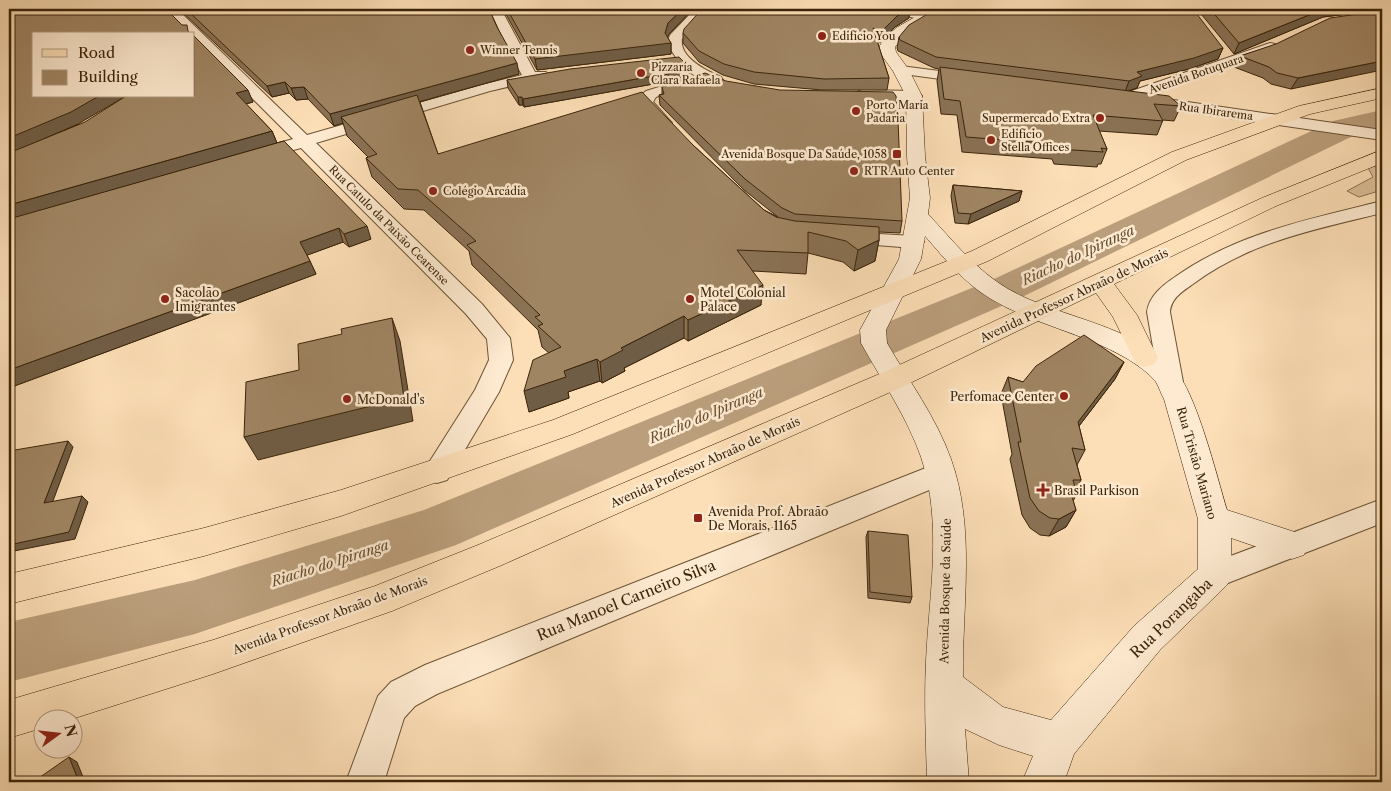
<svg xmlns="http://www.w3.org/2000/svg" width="1391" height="791" font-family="'Libre Caslon Text',serif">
<rect width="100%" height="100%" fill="#fddfb7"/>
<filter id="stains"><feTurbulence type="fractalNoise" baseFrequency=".004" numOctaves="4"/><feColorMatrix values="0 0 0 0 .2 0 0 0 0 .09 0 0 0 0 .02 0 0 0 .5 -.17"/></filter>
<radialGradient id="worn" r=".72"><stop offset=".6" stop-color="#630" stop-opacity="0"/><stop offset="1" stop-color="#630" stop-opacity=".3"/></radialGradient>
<path fill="#dcbf99" stroke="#8c7251" d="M1382,164V190L1359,197L1347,191L1373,177L1368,168Z"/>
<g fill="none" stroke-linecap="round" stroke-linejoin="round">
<path fill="#bb9f7c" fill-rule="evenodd" d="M1382,110V128L1355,135L1022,297L456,545L195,634L9,682V622L195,580L424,510L994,279L1333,121Z"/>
<g stroke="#6c5334" stroke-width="2">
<path id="street" d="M164,9H177L307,135L481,85L522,75L501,37L489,9H501L535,72H546L548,75L546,78L490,91L316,143L482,304L510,338L513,360L499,392L447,480L437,483L427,480L423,472L475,390L489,360L487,339L466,314L301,148L257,160L251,159L248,155L251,151L293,139L194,40V34H188Z
M695,9H708L682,39C679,58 707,71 721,77L723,80L721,83L716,84L701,79L699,83L656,97L653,102L672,123L670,126H658L641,106L637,99L646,91L695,76L681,65L667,44L670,35Z
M889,9H909L931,14L932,17L926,21L891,12Z
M1270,43L1275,44L1277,47L1275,50L1141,98L1146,96L1382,130V140L1146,106L1141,104L1138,101L1140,98L1131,101L1126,99L1123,96L1126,93Z
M901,66L970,75L975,76L977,79L975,82L970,83L896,73L894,70L896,67Z
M862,90L914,91L919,93L922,96L919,99L914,101L857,98L854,95L857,92Z
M1382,201V213C1316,229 1249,242 1193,284C1183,291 1171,298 1170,312L1183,382L1180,388L1171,391L1162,388L1159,382L1147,312C1149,296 1163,285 1175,277C1237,233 1310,219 1382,201Z
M844,232L914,236L921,238L924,242L921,246L914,248L837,242L834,238L837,234Z
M941,462L951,465L955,473L951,481L437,694L415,706L404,718L384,782H346L378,696L391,682L425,665Z
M1382,499V523L1215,588L1204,584L1200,575L1204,566Z"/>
</g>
<g stroke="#3b2409" stroke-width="1">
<path id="secondary" d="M929,9H946L906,34L895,47L896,52L909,70L922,96L925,156L930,198L928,214C953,241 976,270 1008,289C1061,319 1130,323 1174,369C1196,391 1217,477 1227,510L1304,535L1308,545L1304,555L1292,559L1231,538L1232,575L1227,585L1160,650L1074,754L1064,782H1022L1033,756L999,745L965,729L969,782H927C926,742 924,701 926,661C929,594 943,523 921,457C907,417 882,381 861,343L860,330L899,259L910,198L907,156L906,96L893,71L880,53L879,47L884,39L896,28ZM925,236C945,259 964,283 991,299C1033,324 1083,333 1126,358C1136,364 1149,373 1156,382C1159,387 1161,394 1164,399L1198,519V569L1134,626L1051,720L1003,707L963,677C962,605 976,529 951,459C936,417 909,381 887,343L886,330L921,259Z"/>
</g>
<g stroke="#3b2409" stroke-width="1">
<path id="primary" d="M1382,88V98L1310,114L1186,160L988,261L573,434L341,516L204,556L9,604V574L204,528L341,490L553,420L972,251L1172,152L1299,106Z
M1382,150V163L1276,206L1114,284L1137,315L1158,358L1154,364L1145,367L1136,364L1113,317L1096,293L904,386L502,565L392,611L213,674L72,719L42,718V728L9,738V700L213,640L375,586L478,545L884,372L1262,198Z"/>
</g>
<use href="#street" fill="#feead0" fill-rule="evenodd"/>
<use href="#secondary" fill="#feead0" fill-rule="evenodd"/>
<use href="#primary" fill="#fddfb7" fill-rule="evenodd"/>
</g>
<path fill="#8a7255" stroke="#3b2409" d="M9,9L34,34L76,125L253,102L246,104L272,131L277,143L151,179L284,141L371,239L349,247L343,242L307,255L316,274L9,388Z
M179,9H489L519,74L420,102L438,154L694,146L764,210L778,217L744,190L660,105L659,95L662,94V87L902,221L900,233L879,232V240L875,261L854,271L843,262L808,253L806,274L753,271L761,305L688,341L684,338L624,368L625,371L602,383L600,381L568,392L569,398L529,412L549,353L542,347L538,330L472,265L469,251L424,210L404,209L372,177L366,158L368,157L347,136L343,123L334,126L308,99L296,100L289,93L272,97Z
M503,9H693L669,34L667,37L671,43V54L537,70Z
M1197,9H1382V14H1348L1323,17L1234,54Z
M1382,14L1291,89L1271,84L1263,78L1234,67L1240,56Z
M909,18L895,27L880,43L877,41L889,78L887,90H822L754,84L723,75L699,62L683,43V33Z
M899,37L1223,48L1218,59L1189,69L1140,81L1137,88L1129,91L1181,106L1174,121L1163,120L1157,135L1099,131L1107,149L1101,164H1098L1097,167L1054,164L1052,159L962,152L957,115L941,114L937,81L939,69L934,68L898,51L897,48Z
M689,67V74L659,85V83L524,107L523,105H519L508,88L507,80Z
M953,185L1022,191L1019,201L968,224L955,223L951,196Z
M1124,362L1115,379L1079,426L1085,450L1077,465L1081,480L1076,489L1077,494L1073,501L1076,510L1066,527L1049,536L1040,535L1030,528L1022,515L1010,459L1012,454L1001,394L1008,377L1023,382Z
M868,531L912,597L910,603L868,598L866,537Z"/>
<path fill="#705d45" stroke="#3b2409" d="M683,9H693L669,34L665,43H671V54L537,70L535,59L665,33L668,23Z
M910,9H911L909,18L895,27L880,43L881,32L897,16Z
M1324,9H1351L1348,14L1323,17L1234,54L1239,43Z
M1223,48L1218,59L1189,69L1140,81L1137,88L1125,92L1129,81L1137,72Z
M1382,61V70L1291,89L1298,78Z
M517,63L519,74L346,122L341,117L343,123L334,126L330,114Z
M689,67V74L659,85V77Z
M659,75V83L524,107L523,99Z
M285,82L289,93L272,97L267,86Z
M304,87L308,99L296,100L291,88Z
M248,90L253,102L241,105L236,93Z
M99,96H126L78,124L9,154V138Z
M518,97H522L523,105H519Z
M272,131L277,143L9,220V205Z
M1022,191L1019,201L968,224L971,214Z
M367,226L371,239L349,247L344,234Z
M339,228L343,242L305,256L300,242Z
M879,240L875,261L854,271L858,250Z
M310,261L316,274L9,388V370Z
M763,285L761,305L688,341V320Z
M684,316V338L624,368L625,371L602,383L600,362L621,348Z
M392,318L400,341L413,421L258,460L244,437Z
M597,359L600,381L568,392L569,398L529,412L524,391L564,371Z
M1124,362L1115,379L1069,439L1078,422Z
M68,441L73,447L50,509L44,503Z
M82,496L88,502L75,539L9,552V545Z
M1076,510L1066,527L1049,536L1059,519Z
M69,757L77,762L85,782H79Z"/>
<path fill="#a08563" stroke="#3b2409" d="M9,9H166L182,25H187L188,31L191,34H34V96H99L71,112L9,138Z
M186,9H489L497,27L517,63L330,114L304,87L291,88L285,82L267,86Z
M507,9H683L668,23L665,33L671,43L535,59Z
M702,9H910L897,16L881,32L873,28L889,78L824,79L754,72L724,64L699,51L683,33L684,29Z
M936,9H1193L1223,48L1194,58L1137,72L1142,76L1129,81L936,57L900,40L899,37L909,25Z
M1210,9H1324L1239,43Z
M1358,14H1382V61L1298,78L1277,73L1269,67L1240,56L1276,44L1330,18Z
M194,36L248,90L236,93L272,131L9,205V153L85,122L126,96H194Z
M679,57L689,67L659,77V75L523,99L522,97H518L507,80L570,69Z
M940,67L1169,96L1181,106L1154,104L1163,121L1093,115L1107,149L1101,148L1103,152L1059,149L1058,144L966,137L960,101L944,99Z
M705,73L726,81L780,90L893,92L896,96L898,120L902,221L795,214L782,208L745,179L659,95L664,94L662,87Z
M642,92L694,146L764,210L776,217L795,221L879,227V240L858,250L846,241L808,232V253L737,250L763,285L688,320L684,316L621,348L623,350L600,362L597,359L564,371L566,377L524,391L533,360L561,347L538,326L543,324L535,317L540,315L467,245L476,241L418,190L398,189L366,158L377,154L341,117L417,95L438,154Z
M284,141L367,226L344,234L339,228L300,242L310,261L9,370V219Z
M953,185L1022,191L971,214L958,213Z
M392,318L404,398L244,437L246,382L299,370L298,344L342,334L341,329Z
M1084,335L1124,362L1078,422L1085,450L1072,448L1081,480H1073L1077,494L1071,493L1076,510L1059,519L1050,518L1039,511L1030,498L1018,442H1021L1008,377L1023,382L1036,366Z
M68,441L44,503L82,496L69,532L9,545V451Z
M868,531L908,535L912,597L870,592Z
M69,757L79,782H33Z"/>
<g fill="#8f2418" stroke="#feead0" stroke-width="2">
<circle cx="822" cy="36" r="5"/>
<circle cx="470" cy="50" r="5"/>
<circle cx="641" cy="73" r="5"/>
<circle cx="856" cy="111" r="5"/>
<circle cx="1100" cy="118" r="5"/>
<circle cx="991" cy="140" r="5"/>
<rect x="892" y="149" width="10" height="10" rx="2.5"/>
<circle cx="854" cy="171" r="5"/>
<circle cx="433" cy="191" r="5"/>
<circle cx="165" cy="299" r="5"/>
<circle cx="690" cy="299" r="5"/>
<circle cx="1064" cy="396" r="5"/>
<circle cx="347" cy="399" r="5"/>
<path d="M1040.5 482.5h5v5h5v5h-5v5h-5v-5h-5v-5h5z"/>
<rect x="693" y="513" width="10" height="10" rx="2.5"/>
</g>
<g text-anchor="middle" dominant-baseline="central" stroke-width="5" stroke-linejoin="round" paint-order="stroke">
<g font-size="11" fill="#3b2409" stroke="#feead0" text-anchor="start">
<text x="832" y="36">Edifício You</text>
<text x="480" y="50">Winner Tennis</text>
<text x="651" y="67">Pizzaría<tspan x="651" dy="13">Clara Rafaela</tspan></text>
<text x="866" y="105">Porto Maria<tspan x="866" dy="13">Padaria</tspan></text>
<text x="1090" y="118" text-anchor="end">Supermercado Extra</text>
<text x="1001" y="134">Edifício<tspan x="1001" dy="13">Stella Offices</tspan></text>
<text x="887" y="154" text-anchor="end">Avenida Bosque Da Saúde, 1058</text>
<text x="864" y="171">RTR Auto Center</text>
<text x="443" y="191">Colégio Arcádia</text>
</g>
<g font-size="11" fill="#3b2409" stroke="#feead0">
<text transform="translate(1196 74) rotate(-19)">Avenida Botuquara</text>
<text transform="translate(1216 111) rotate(8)">Rua Ibirarema</text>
<text transform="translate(389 225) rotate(45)">Rua Catulo da Paixão Cearense</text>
</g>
<g font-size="12" fill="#3b2409" stroke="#feead0" text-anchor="start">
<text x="175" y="292">Sacolão<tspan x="175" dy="14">Imigrantes</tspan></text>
<text x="700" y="292">Motel Colonial<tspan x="700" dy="14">Palace</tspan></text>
<text x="1054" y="396" text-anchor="end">Perfomace Center</text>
<text x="357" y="399">McDonald's</text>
<text x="1054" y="490">Brasil Parkison</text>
<text x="708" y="511">Avenida Prof. Abraão<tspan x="708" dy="14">De Morais, 1165</tspan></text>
</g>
<g font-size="12" fill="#3b2409" stroke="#feead0">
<text transform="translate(1074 295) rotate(-25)">Avenida Professor Abraão de Morais</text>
<text transform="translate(705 462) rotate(-24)">Avenida Professor Abraão de Morais</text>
<text transform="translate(1197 463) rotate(74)">Rua Tristão Mariano</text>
<text transform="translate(945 591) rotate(-89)">Avenida Bosque da Saúde</text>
<text transform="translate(330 615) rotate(-20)">Avenida Professor Abraão de Morais</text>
</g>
<g font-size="14" font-style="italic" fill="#684f31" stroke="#feead0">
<text transform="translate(1078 255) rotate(-25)">Riacho do Ipiranga</text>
<text transform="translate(706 415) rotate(-23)">Riacho do Ipiranga</text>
<text transform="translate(330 563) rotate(-18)">Riacho do Ipiranga</text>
</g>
<g font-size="15" fill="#3b2409" stroke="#feead0">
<text transform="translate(626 600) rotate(-22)">Rua Manoel Carneiro Silva</text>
<text transform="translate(1171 618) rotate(-44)">Rua Porangaba</text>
</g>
</g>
<rect width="1391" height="791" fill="none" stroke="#fddfb7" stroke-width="30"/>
<rect x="10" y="10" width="1371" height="771" fill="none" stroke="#3b2409" stroke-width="2.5"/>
<rect x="15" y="15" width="1361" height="761" fill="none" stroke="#3b2409"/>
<rect x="32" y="32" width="162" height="65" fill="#feead0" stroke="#b09b80"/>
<rect x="42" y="49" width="25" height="8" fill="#fddfb7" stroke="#b09b80"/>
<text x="78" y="58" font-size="15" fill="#3b2409">Road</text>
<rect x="42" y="70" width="25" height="15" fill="#a08563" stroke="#b09b80"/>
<text x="78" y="82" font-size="15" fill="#3b2409">Building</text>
<g transform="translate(58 734) rotate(75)"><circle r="24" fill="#feead0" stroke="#b09b80"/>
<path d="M0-4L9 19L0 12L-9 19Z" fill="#8f2418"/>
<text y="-8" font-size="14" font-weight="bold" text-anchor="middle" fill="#3b2409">N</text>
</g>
<rect width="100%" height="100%" filter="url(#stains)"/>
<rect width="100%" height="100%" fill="url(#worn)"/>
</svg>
